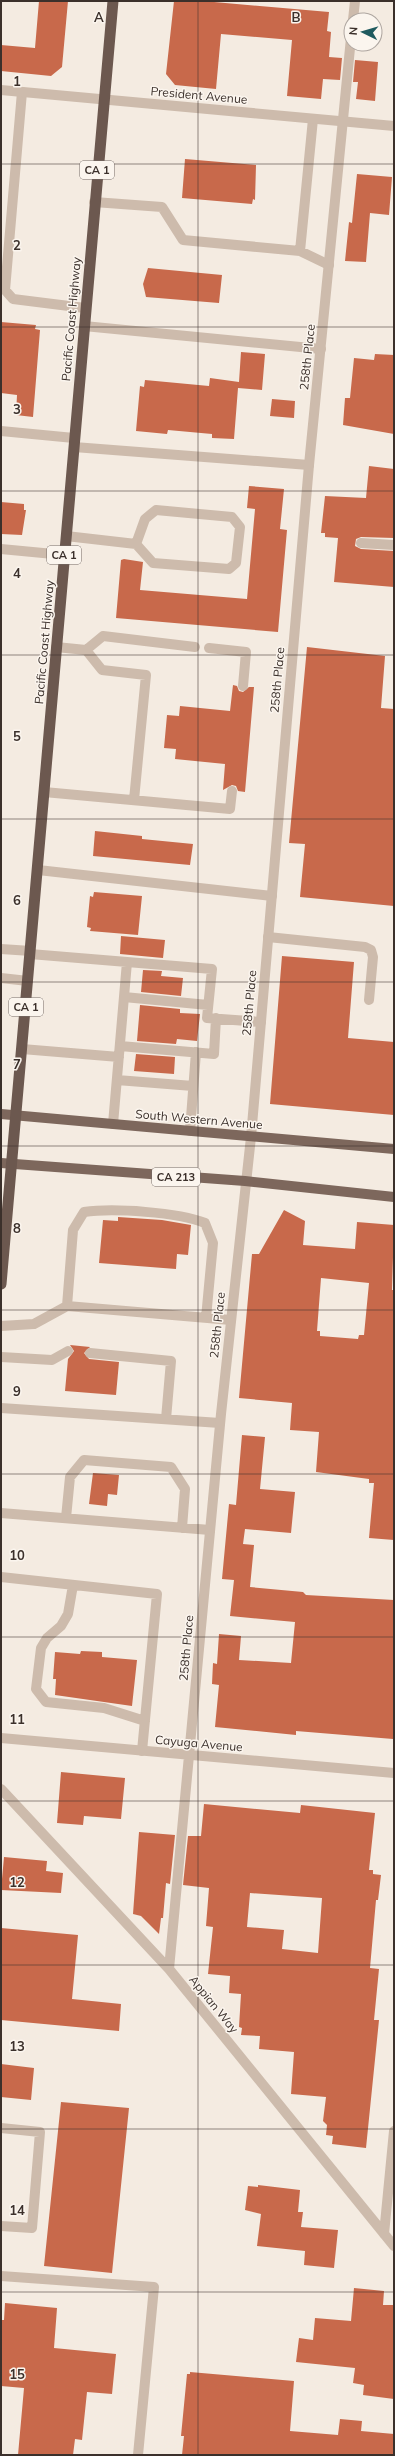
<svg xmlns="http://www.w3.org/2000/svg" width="395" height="2456" font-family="Mulish,sans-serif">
<rect width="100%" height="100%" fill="#f4ebe1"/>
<path fill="#c8694b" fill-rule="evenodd" d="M39,1H68L62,67L51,76L1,71V45L35,48Z
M174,1H203L329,12L327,31L331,32L329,57L342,58L340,80L323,79L321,99L287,96L292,40L221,34L216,89L175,85L166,74Z
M355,60L378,62L375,101L356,99L358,82H353Z
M185,159L256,165L255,200L253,199L252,204L182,198Z
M357,174L392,177L389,215L370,213L366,262L345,261L349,222L352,223Z
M148,268L222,275L219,303L146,297L143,284Z
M1,322L36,325L35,329L40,330L33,417L16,415L17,395L1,393Z
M241,352L265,354L262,390L238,388L234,439L212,438V434L168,430L167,434L136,431L140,386L144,387L145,380L209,386L210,378L239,382Z
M375,354L394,355V434L343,425L345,398H350L354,358L374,360Z
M272,399L295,401L294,418L270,416Z
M369,466L394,469V538L361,537L356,539L355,546L361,549L394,551V587L334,582L338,538L325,537V533H321L325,496L366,498Z
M249,486L284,489L280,529L287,530L278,632L116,618L121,560L124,559L143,562L140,590L247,599L255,509L247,508Z
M1,502L24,504V510H26L22,535L1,534Z
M307,647L385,656L381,708L394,709V906L300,897L305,844L289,843Z
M233,685L237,686L239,691L243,692L249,687H254L245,792L238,791L236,786L232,785L223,790L225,764L175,759L176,749L164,748L167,715L179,716L180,706L230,711Z
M95,831L142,836V839L193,844L190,865L93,856Z
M94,892L142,896L138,935L90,931L91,928L87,927L90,896L93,897Z
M121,936L165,940L163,958L120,954Z
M282,956L354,962L348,1038L394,1042V1115L270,1104Z
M143,970L162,971L161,976L183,978L181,996L141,992Z
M140,1005L180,1009V1013L200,1014L197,1041L177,1039L176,1044L137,1041Z
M136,1054L175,1057L174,1074L134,1071Z
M284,1210L305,1221L303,1245L355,1249L357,1222L394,1225L392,1290H394V1540L369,1538L374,1483H369V1479L316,1472L319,1432L290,1430L292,1403L239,1398L252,1254H259ZM321,1278L369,1283L364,1335H359L358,1339L320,1336V1331H317Z
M118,1217L162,1220L191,1225L188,1255L177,1254L176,1269L99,1263L103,1220L118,1221Z
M70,1345L90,1347L84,1353L89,1359L119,1362L116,1395L65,1391L68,1359L74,1351Z
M242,1435L265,1437L260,1489L295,1492L291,1533L245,1529L243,1544L254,1545L250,1587L303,1592L306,1595L394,1600L393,1739L296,1731V1735L215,1727L219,1685L212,1684L213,1663L217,1664L219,1634L241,1636L239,1660L291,1663L295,1622L230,1616L234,1580L222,1579L229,1504L236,1505Z
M93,1473L119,1475L117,1495L108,1494L107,1506L89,1504Z
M81,1651L102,1652V1657L137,1660L132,1706L55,1695L56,1679H53L55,1652L80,1654Z
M61,1772L125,1778L121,1819L84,1816L83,1825L57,1823Z
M204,1804L300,1813L301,1805L375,1813L369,1870H373V1874L381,1875L378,1900H376L370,1968L379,1969L374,2020H379L366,2148L332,2144L333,2136L326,2135L327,2125L323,2121L326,2097L291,2094L294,2052L259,2049L260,2036L241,2035L242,2028L239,2027L241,1994L229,1993L230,1976L208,1974L213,1927L206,1926L209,1888L183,1885L188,1836H201ZM250,1893L322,1898L318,1953L282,1949L284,1930L247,1927Z
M139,1832L175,1835L170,1884L166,1883L163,1918H161L159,1934L141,1916L133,1914Z
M4,1857L47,1861L46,1871L63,1873L61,1893L1,1890Z
M1,1928L78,1935L72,1999L121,2004L119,2031L1,2020Z
M1,2064L34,2068L31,2100L1,2097Z
M61,2102L129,2108L112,2273L44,2266Z
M258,2185L300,2190L298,2212H303L301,2227L338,2230L334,2268L304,2265L305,2251L257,2246L261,2214L245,2210L248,2186L258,2187Z
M354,2288L384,2291L383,2305H394V2399L363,2395L364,2385L353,2383L355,2368L296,2362L299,2338L313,2340L315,2318L351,2321Z
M5,2303L57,2308L54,2348L116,2354L112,2394L87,2392L82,2440L75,2439L73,2455H18L24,2388L1,2386V2320H4Z
M190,2372L294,2381L290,2431L338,2435L340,2419L362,2421L361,2431L394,2434V2455H182L184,2436H181L187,2374H190Z"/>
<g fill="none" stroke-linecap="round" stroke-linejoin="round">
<path stroke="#cdbbac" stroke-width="10" d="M22,92L5,290L13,299L85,308
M94,202L162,207L183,240L300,251L329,265
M300,251L313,119
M84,326L321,349
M1,431L74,438
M74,447L309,465
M66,536L136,544L153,563L229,569L236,563L240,527L232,517L156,510L145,519L136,544
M361,543L394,545
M1,549L64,555
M56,647L86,650L102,670L146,675L134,800
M209,648L246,652L243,686
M86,650L103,636L195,647
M44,792L230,809L232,791
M38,870L272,896
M268,937L365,947L371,950L373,957L369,1000
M1,949L31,951
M30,954L212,969L207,1018L261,1022
M1,978L28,981
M124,997L208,1005
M120,1046L214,1054L216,1018
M22,1049L119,1057
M117,1080L193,1086
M113,1124L127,962
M190,1131L196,1052
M67,1306L73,1230L84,1212C113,1208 178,1212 205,1223L213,1243L206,1318
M1,1326L34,1324L67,1306L231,1320
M90,1353L171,1361L166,1419
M1,1357L52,1360L68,1351
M1,1408L220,1423
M1,1513L210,1530
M66,1518L70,1477L84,1460L171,1467L185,1489L182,1528
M1,1577L157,1594L142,1751
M73,1585L68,1614L61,1626L47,1638L41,1648L36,1689L46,1702L104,1708L145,1721
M1,2128L40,2132L32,2228L1,2226
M1,2276L154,2287L138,2455"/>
<path stroke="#cdbbac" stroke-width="10" d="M353,20L355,1
M1,1738L394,1773
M1,1789L169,1969L394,2246
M169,1969L221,1414L251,1137L309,465L351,38
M384,2234L394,2131"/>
<path stroke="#cdbbac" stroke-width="10" d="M1,90L394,126"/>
<path stroke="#7d675c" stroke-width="10" d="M1,1114L394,1149
M1,1163L245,1181L394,1197"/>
<path stroke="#6c584f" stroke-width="11" d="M1,1284L113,1"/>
</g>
<path fill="none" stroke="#3b302b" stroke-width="1" stroke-opacity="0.55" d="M198,1V2455M1,164H394M1,327H394M1,491H394M1,655H394M1,819H394M1,982H394M1,1146H394M1,1310H394M1,1474H394M1,1637H394M1,1801H394M1,1965H394M1,2129H394M1,2292H394"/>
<g text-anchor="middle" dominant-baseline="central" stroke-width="3" stroke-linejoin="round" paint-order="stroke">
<g fill="#fbf5ee" stroke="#756b66" stroke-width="1">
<rect x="80" y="161" width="34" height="18" rx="3"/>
<rect x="47" y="546" width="34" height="18" rx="3"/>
<rect x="9" y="998" width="34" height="18" rx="3"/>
<rect x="152" y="1168" width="48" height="18" rx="3"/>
</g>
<g font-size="11" font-weight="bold" fill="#3b302b">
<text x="97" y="170">CA 1</text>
<text x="64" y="555">CA 1</text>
<text x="26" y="1007">CA 1</text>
<text x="176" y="1177">CA 213</text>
</g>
<g font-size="12" fill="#3b302b" stroke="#fbf5ee">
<text transform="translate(199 95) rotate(5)">President Avenue</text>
<text transform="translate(71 319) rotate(-85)">Pacific Coast Highway</text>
<text transform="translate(307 357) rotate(-84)">258th Place</text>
<text transform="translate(44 642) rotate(-85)">Pacific Coast Highway</text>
<text transform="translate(277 680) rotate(-85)">258th Place</text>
<text transform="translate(249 1003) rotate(-85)">258th Place</text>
<text transform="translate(199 1119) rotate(5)">South Western Avenue</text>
<text transform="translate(217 1325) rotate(-84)">258th Place</text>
<text transform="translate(186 1648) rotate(-85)">258th Place</text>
<text transform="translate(199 1743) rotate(5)">Cayuga Avenue</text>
<text transform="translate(214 2004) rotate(51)">Appian Way</text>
</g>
</g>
<g font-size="13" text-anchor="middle" font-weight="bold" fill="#3b302b" stroke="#fbf5ee" stroke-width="3" stroke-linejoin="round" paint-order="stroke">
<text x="99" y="22">A</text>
<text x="296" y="22">B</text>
<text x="17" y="86">1</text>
<text x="17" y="250">2</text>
<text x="17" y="414">3</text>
<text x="17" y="578">4</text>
<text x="17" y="741">5</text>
<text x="17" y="905">6</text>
<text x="17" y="1069">7</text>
<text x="17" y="1233">8</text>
<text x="17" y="1396">9</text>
<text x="17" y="1560">10</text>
<text x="17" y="1724">11</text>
<text x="17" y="1887">12</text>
<text x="17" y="2051">13</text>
<text x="17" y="2215">14</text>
<text x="17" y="2379">15</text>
</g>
<rect width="395" height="2456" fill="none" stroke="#3b302b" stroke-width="4"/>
<g transform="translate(363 32) rotate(275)"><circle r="19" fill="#fbf5ee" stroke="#aea6a0"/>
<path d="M0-3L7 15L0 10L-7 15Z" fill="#1f5a5e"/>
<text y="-6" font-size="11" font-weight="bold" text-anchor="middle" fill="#3b302b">N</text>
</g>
</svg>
